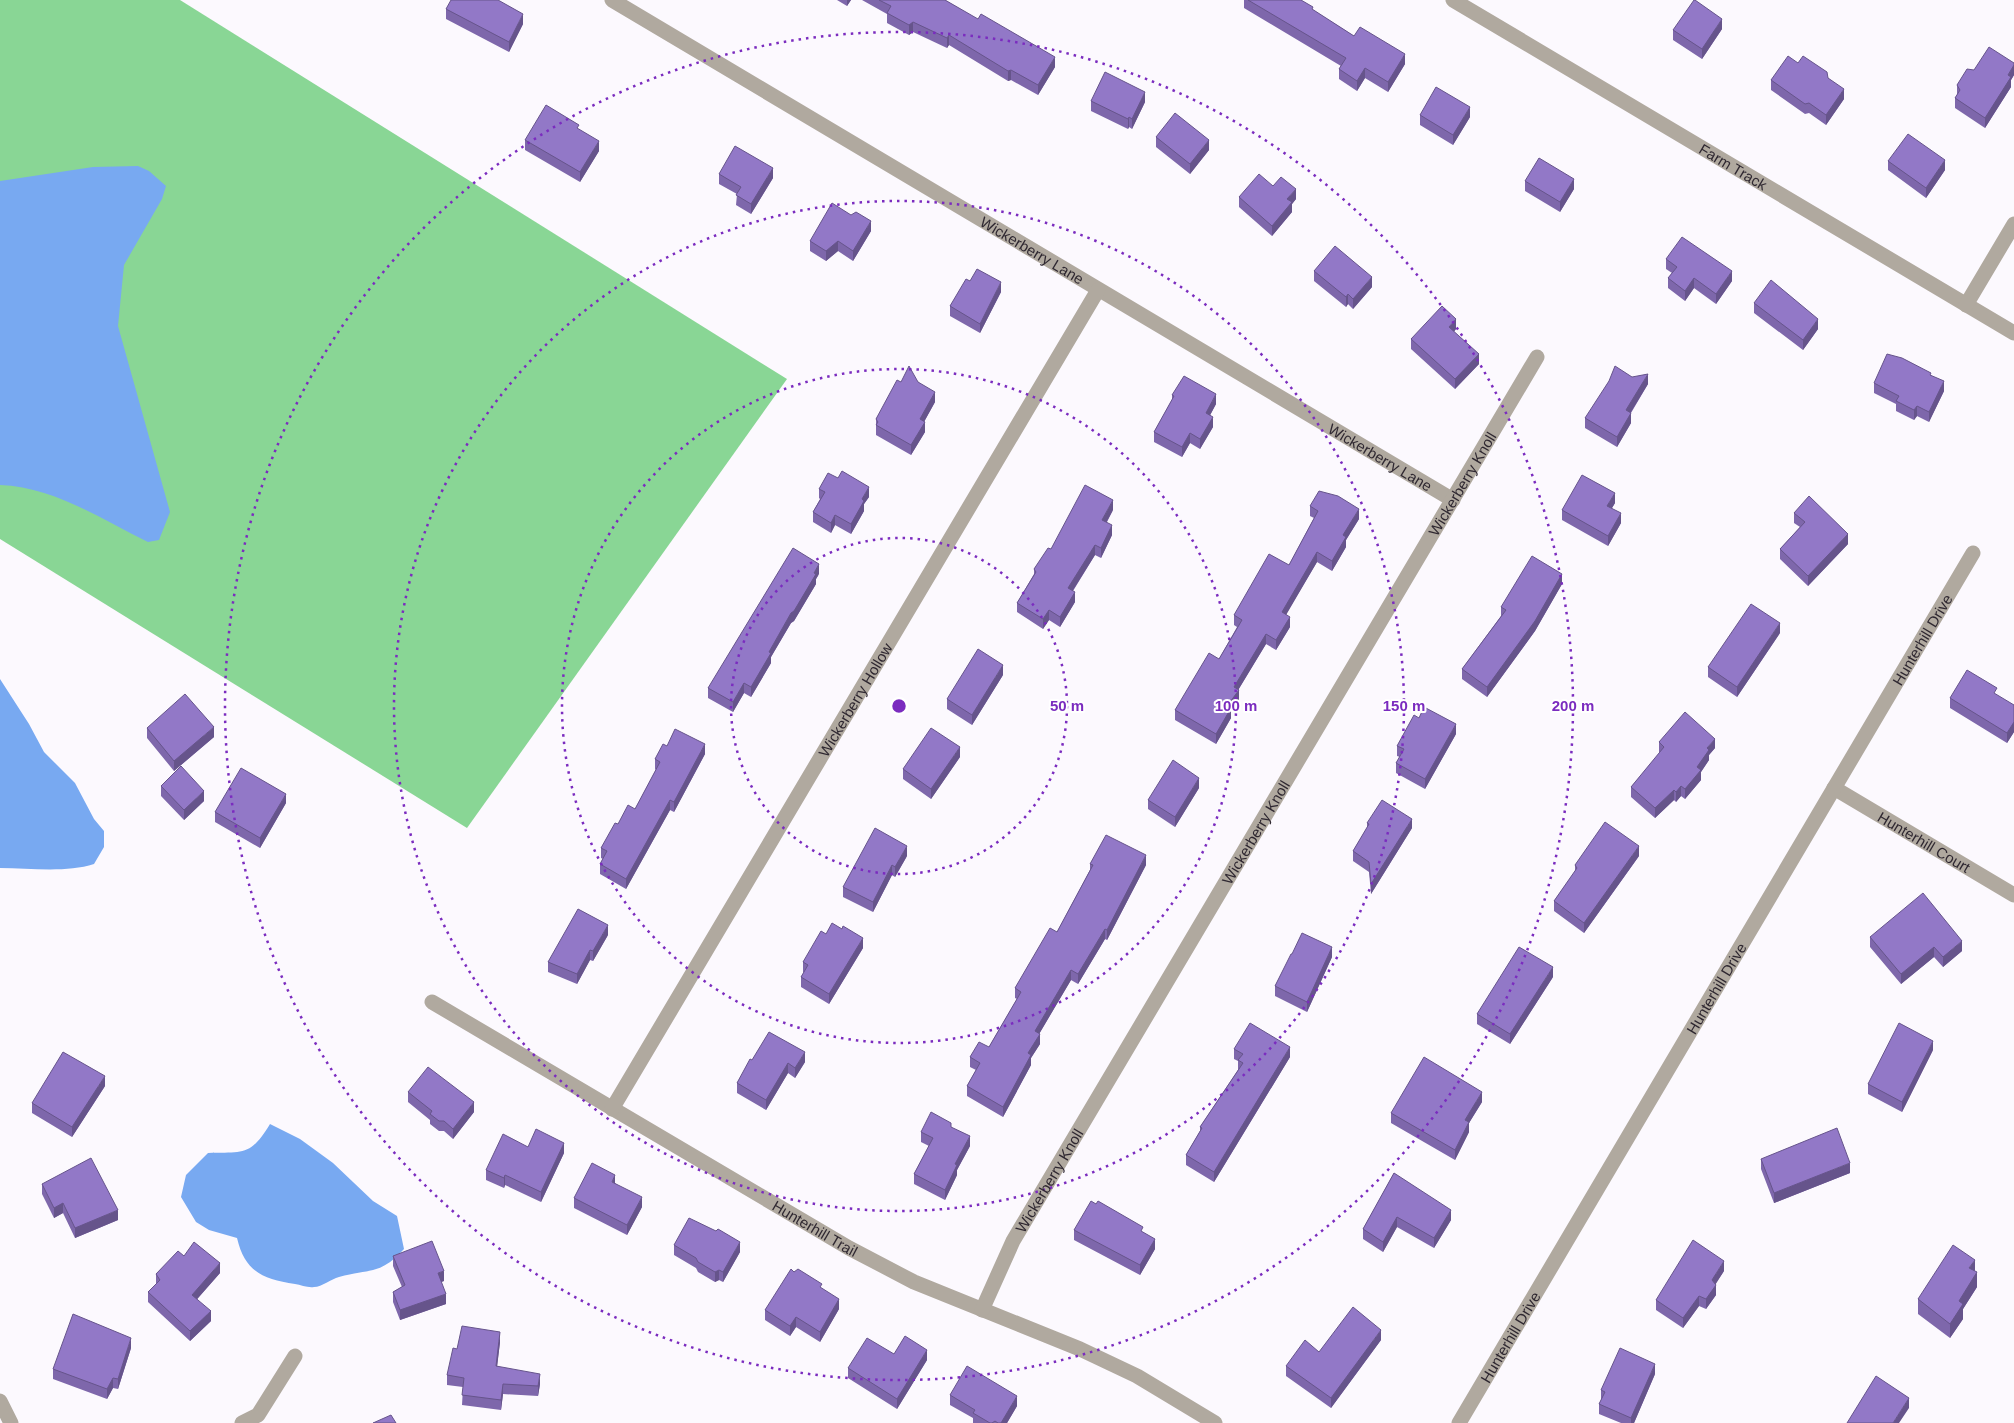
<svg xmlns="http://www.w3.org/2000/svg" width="2014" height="1423" font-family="Arial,sans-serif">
<rect width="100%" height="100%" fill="#fcf9fe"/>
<path fill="#89d695" d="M0,0H180L787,379L467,828L0,539Z"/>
<path fill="#78a9f1" d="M138,166L149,171L166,186L162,199L124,265L118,326L170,512L159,540L148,542C101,519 54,487 0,485V181L93,167Z
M0,679L29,724L44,752L75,783L94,819L104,831V847L94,864C66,873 30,868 0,868Z
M270,1124L300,1139L333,1163L373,1201L397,1216L404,1249C379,1276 371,1268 339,1277C331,1279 322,1287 314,1287C308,1288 301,1285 295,1284C263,1279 245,1272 237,1238L209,1230L196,1222L181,1197L186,1175L208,1153C243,1152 250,1157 270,1124Z"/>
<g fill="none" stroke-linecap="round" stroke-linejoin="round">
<g stroke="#b0a99f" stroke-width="15">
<path id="s1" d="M612,0L1453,500"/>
<path id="s2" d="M1453,0L2014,333"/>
<path d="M1966,305L2014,224"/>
<path id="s3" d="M1834,788L2014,895"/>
<path id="s4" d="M432,1002L849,1248L914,1282L1080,1349L1137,1376L1215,1423"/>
<path id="s5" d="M612,1109L1098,290"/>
<path id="s6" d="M982,1310L1013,1241L1537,357"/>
<path d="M0,1401L11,1423"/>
<path d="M242,1423L258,1415L295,1356"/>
<path id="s7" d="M1459,1423L1973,553"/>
</g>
</g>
<path fill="#7e67ab" d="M837,0H851L847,6Z
M862,0H945L1055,67L1038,95L1011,80L1008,81L949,45L947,48L913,32L909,35L887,23V14Z
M1244,0H1301L1313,10L1354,36L1405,64L1388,92L1365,78L1357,91L1339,79V69L1341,66L1244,8Z
M446,9L523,24L509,52L446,19Z
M1722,29L1702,59L1673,40V30Z
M1798,63L1828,78L1844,99L1826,125L1809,113L1805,114L1771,90V80Z
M2014,63V75L2011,80V87L1985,128L1955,108V98L1957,95V85L1974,70Z
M1091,101L1145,102L1132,129L1129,127L1128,129L1091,111Z
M1420,115L1470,117L1453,145L1420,125Z
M1156,137L1209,150L1190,174L1156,147Z
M525,140L599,151L580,182L525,150Z
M1888,161L1945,170L1926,198L1888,170Z
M719,174L773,178L751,214L736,205L737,194L719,184Z
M1525,181L1574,189L1560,212L1525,191Z
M1273,186L1296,199L1292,204V212L1272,236L1239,207V197Z
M851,215L871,231L853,261L838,251L826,261L810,251V241Z
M1666,259L1732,281L1716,304L1694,288L1685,301L1668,288V278L1672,273L1666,269Z
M1314,271L1372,287L1353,309L1348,304L1346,307L1314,281Z
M970,281L1001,292L980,333L950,316V306Z
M1754,303L1818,329L1803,350L1754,313Z
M1456,329L1454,332L1479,364L1455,389L1411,349V339Z
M1931,375L1944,391L1929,422L1917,416L1914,420L1896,411V404L1874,393V383Z
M1632,377L1648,384L1631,413V423L1617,447L1585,428V418Z
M901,382H918L935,402L924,422L925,432L911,455L876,435V419Z
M1172,395L1216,404L1210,415L1213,427L1200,449L1190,443L1182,457L1154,442V432L1172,400Z
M819,489L869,497L864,504V511L851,534L835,525L831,533L813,522V512L820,499L819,498Z
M1615,503L1612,508L1621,523L1608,546L1562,520V510Z
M1310,506L1359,519L1346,540V547L1332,571L1317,562L1286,614L1290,627L1276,650L1266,644L1238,690L1239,700L1231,710V718L1216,744L1175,720V710L1219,659L1237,627L1234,625V615L1289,565L1314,518L1310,516Z
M1113,510L1107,522L1112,535L1101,558L1095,555L1073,591L1075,602L1060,627L1049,620L1043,629L1017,612V603L1034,574V569L1051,549Z
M1794,513L1848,544L1808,586L1780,559V549L1800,527L1794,523Z
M819,574L816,579V584L794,621L791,623L771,657V663L751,697L744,693L733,712L708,698V688Z
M1562,584L1535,631L1487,697L1462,679V669L1501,616V607Z
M1780,633L1737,697L1708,677V667Z
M1003,675L972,725L947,709V699Z
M1950,698L2014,705V732L2007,743L1950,708Z
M147,728L214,737L174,771L147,738Z
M1456,734L1425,789L1396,773V763L1400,757L1397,756V746Z
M1659,742L1715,748L1709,755V760L1701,772V780L1685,799L1681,796L1676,802L1674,800L1655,818L1631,797V787L1660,753L1659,752Z
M667,746L705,754L674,812L670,810L626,889L600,874V864L603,859L601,858V848L618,824L635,809L656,770L655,769V759Z
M960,757L931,799L903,779V769Z
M161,786L204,801L184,820L161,796Z
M1199,788L1175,827L1148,809V800Z
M286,803L260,848L215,822V812Z
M1367,823L1412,828L1371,894L1369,872L1353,861V851L1367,828Z
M907,856L895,877L892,875L873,912L843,897V887Z
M1639,856L1584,933L1554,911V901L1575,872V865Z
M1090,864L1146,865L1107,940L1105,939L1078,984L1071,980L1039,1034L1040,1044L1031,1058V1065L1003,1117L967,1096V1086L976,1070L970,1067V1057L989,1047L1017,999L1015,998V988L1057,932L1090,870Z
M826,934L863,948L829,1004L801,987V977L804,972H803V962Z
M608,935L593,961L590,960L577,984L548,972V962Z
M1870,937L1962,951L1943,967L1934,957L1901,984L1870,947Z
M1292,954L1332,957L1307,1012L1275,996V986Z
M1553,977L1510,1044L1477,1024V1014Z
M1234,1049L1290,1057L1214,1182L1186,1165V1155L1200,1131V1127L1238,1070V1061L1234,1059Z
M1933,1050L1902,1112L1868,1094V1084Z
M752,1060L805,1062L795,1078L788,1073L766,1110L737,1093V1083Z
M105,1086L72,1137L32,1113V1103Z
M408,1092L474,1112L453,1139L444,1131H439L430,1124V1120L408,1102Z
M1482,1102L1469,1123V1132L1455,1160L1391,1123V1113Z
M951,1127L970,1146L957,1170V1175L945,1200L914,1184V1174L929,1146L921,1142V1132Z
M528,1147L564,1153L541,1202L505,1185L504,1188L486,1180V1170Z
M1761,1159L1850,1173L1774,1203L1761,1169Z
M1394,1173L1451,1220L1434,1248L1397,1227L1383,1252L1363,1239V1229Z
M615,1183L642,1207L627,1235L574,1208V1198Z
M42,1184L118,1220L75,1238L63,1213L54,1218L42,1194Z
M1074,1230L1143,1232L1155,1249L1140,1275L1074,1240Z
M674,1245L740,1252L723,1282L719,1280L715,1282L698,1272L696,1268L674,1255Z
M184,1256L220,1273L197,1299L211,1321L190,1341L148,1302V1292L156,1284V1274Z
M393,1256L444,1281L441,1282L446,1304L400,1320L393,1302V1292L402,1287L393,1266Z
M1724,1271L1715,1284L1716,1295L1706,1309L1699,1306L1683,1328L1656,1310V1300Z
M1975,1271L1977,1287L1963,1309V1319L1950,1338L1918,1314V1299Z
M794,1272L822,1289L839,1309L820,1342L796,1327L790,1336L765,1320V1310Z
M1381,1340L1331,1408L1286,1376V1366L1319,1352Z
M500,1342L497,1366L540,1384L538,1396L503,1394L501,1410L462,1405L463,1387L447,1385V1375L457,1349Z
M131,1348L118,1389L113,1388L107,1399L53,1379V1369Z
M894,1354L927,1360L897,1409L848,1378V1368Z
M1655,1374L1634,1423H1621L1599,1414V1404L1601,1400V1390Z
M950,1395L1017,1406L1007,1423H973V1418L950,1405Z"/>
<path fill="#66548b" d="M847,0H851L847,6Z
M523,14V24L509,52V42Z
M1722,19V29L1702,59V49Z
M913,22V32L909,35V25Z
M949,35V45L947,48V38Z
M1405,54V64L1388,92V82Z
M1055,57V67L1038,95V85Z
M2014,65V75L2011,80V87L1985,128V118Z
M1365,68V78L1357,91V81Z
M1011,70V80L1008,81V71Z
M1844,89V99L1826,125V115Z
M1145,92V102L1132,129V119Z
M1470,107V117L1453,145V135Z
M1129,117V127L1128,129V119Z
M1209,140V150L1190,174V164Z
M599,141V151L580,182V172Z
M1945,160V170L1926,198V188Z
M773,168V178L751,214V204Z
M1574,179V189L1560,212V202Z
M1296,189V199L1292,204V212L1272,236V226L1287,199Z
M871,221V231L853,261V251Z
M838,241V251L826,261V251Z
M1732,271V281L1716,304V294Z
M1372,277V287L1353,309V299Z
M1694,278V288L1685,301V291Z
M1001,282V292L980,333V324Z
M1348,294V304L1346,307V297Z
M1456,319V329L1449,337V327Z
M1818,319V329L1803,350V340Z
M1479,354V364L1455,389V379Z
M1648,374V384L1626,420V410Z
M1944,381V391L1929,422V412Z
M935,392V402L920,429V419Z
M1216,394V404L1206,423V413Z
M1917,406V416L1914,420V410Z
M1631,413V423L1617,447V437Z
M1213,417V427L1200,449V439Z
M925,422V432L911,455V445Z
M1190,433V443L1182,457V447Z
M869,487V497L864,504V511L851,534V524L862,499Z
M1615,493V503L1607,516V506Z
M1113,500V510L1102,530V520Z
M1359,509V519L1346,540V547L1332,571V561L1343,535Z
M1621,513V523L1608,546V536Z
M835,515V525L831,533V523Z
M1112,525V535L1101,558V548Z
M1848,534V544L1808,586V576Z
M1095,545V555L1068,598V588Z
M1317,552V562L1282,622V612Z
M819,564V574L816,579V584L794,621L791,623L771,657V663L751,697V687L769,652Z
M1562,574V584L1535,631L1487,697V687Z
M1075,592V602L1060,627V617Z
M1049,610V620L1043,629V619Z
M1290,617V627L1276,650V640Z
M1780,623V633L1737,697V687Z
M1266,634V644L1234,697V687Z
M1003,665V675L972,725V715Z
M744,683V693L733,712V702Z
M1239,690V700L1231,710V718L1216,744V734L1227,706Z
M2014,722V732L2007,743V733Z
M1456,724V734L1425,789V779Z
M214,727V737L174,771V761Z
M1715,739V748L1709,755V760L1701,772V780L1685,799V789L1707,748Z
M705,744V754L674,812V802Z
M960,747V757L931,799V789Z
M1199,778V788L1175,827V817Z
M1681,786V796L1676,802V792Z
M1674,790V800L1655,818V808Z
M204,791V801L184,820V810Z
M286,794V803L260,848V838Z
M670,800V810L626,889V879Z
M1412,819V828L1371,894V884Z
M907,846V856L895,877V867Z
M1639,846V856L1584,933V923Z
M1146,855V865L1107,940V930Z
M892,865V875L873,912V902Z
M608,925V935L593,961V951Z
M1105,929V939L1078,984V974Z
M863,938V948L829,1004V994Z
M1962,941V951L1943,967V957Z
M1332,947V957L1307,1012V1002Z
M1934,947V957L1901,984V974Z
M590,950V960L577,984V974Z
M1553,967V977L1510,1044V1034Z
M1071,970V980L1035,1041V1031Z
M1040,1034V1044L1031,1058V1065L1003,1117V1107L1028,1053Z
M1933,1041V1050L1902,1112V1102Z
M1290,1047V1057L1214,1182V1172Z
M805,1052V1062L795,1078V1068Z
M788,1063V1073L766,1110V1100Z
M105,1076V1086L72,1137V1127Z
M1482,1092V1102L1469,1123V1132L1455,1160V1150L1465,1120Z
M474,1102V1112L453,1139V1129Z
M970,1136V1146L957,1170V1175L945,1200V1190L955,1164Z
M564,1143V1153L541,1202V1192Z
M1850,1163V1173L1774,1203V1193Z
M505,1175V1185L504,1188V1178Z
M615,1175V1185L612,1182Z
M642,1197V1207L627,1235V1225Z
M63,1203V1213L54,1218V1208Z
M118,1210V1220L75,1238V1228Z
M1451,1210V1220L1434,1248V1238Z
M1397,1217V1227L1383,1252V1242Z
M1155,1239V1249L1140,1275V1265Z
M740,1242V1252L723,1282V1272Z
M1975,1260V1274L1969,1268Z
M1724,1261V1271L1712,1290V1280Z
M220,1263V1273L192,1305V1295Z
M719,1270V1280L715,1282V1272Z
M444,1271V1281L438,1283V1273Z
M1977,1272V1287L1963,1309V1319L1950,1338V1324L1959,1301Z
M1716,1285V1295L1706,1309V1299Z
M446,1294V1304L400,1320V1310Z
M1699,1296V1306L1683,1328V1318Z
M839,1299V1309L820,1342V1332Z
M211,1311V1321L190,1341V1331Z
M796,1317V1327L790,1336V1326Z
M1381,1330V1340L1331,1408V1398Z
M500,1332V1342L496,1376V1366Z
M131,1338V1348L118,1389V1379Z
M927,1350V1360L897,1409V1399Z
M1655,1364V1374L1634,1423H1631V1418Z
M540,1374V1384L538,1396V1386Z
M113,1378V1388L107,1399V1389Z
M503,1384V1394L501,1410V1400Z
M1017,1396V1406L1007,1423H1001Z
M1909,1398V1408L1899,1423H1893Z"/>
<path fill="#9278c7" stroke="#66548b" d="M451,0H498L523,14L509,42L446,9Z
M879,0H945L978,19L981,14L1055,57L1038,85L1011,70L1008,71L949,35L947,38L913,22L909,25L887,13L891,6Z
M1248,0H1301L1313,7L1312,9L1354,36L1360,27L1405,54L1388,82L1365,68L1357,81L1339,69L1346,58Z
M1694,0H1695L1722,19L1702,49L1673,30Z
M1989,47L2014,63V65L2008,75L2011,77L1985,118L1955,98L1960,90L1957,85L1967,69L1974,70Z
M1788,56L1798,63L1803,56L1827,72L1828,78L1844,89L1826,115L1809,103L1805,104L1771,80Z
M1105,72L1145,92L1132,119L1129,117L1128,119L1091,101Z
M1436,87L1470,107L1453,135L1420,115Z
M546,105L579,125L577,128L599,141L580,172L525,140Z
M1175,113L1209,140L1190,164L1156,137Z
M1908,134L1945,160L1926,188L1888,161Z
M735,146L773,168L751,204L736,195L741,187L719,174Z
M1539,158L1574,179L1560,202L1525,181Z
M1259,174L1273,186L1281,177L1296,189L1287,199L1292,202L1272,226L1239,197Z
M832,203L851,215L856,212L871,221L853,251L838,241L826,251L810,241Z
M1682,237L1732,271L1716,294L1694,278L1685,291L1668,278L1677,267L1666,259Z
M1335,246L1372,277L1353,299L1348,294L1346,297L1314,271Z
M977,269L1001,282L980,324L950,306L966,279L970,281Z
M1771,280L1818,319L1803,340L1754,303Z
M1442,306L1456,319L1449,327L1479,354L1455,379L1411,339Z
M1887,354L1902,358L1931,373L1930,375L1944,381L1929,412L1917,406L1914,410L1896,401L1899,396L1874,383Z
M909,366L918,382L935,392L920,419L925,422L911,445L876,425L878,422L876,419L897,380L901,382Z
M1615,366L1632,377L1648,374L1626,410L1631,413L1617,437L1585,418L1609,381Z
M1184,376L1216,394L1206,413L1213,417L1200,439L1190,433L1182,447L1154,432L1174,396L1172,395Z
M842,471L869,487L862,499L864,501L851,524L835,515L831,523L813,512L825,492L819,489L828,473L838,478Z
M1582,475L1615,493L1607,506L1621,513L1608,536L1562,510Z
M1085,485L1113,500L1102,520L1112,525L1101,548L1095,545L1068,588L1075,592L1060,617L1049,610L1043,619L1017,603L1036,572L1034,569L1048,548L1051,549Z
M1319,491L1338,496L1359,509L1343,535L1346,537L1332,561L1317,552L1282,612L1290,617L1276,640L1266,634L1234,687L1239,690L1227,706L1231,708L1216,734L1175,710L1209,653L1219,659L1242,620L1234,615L1269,554L1289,565L1318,511L1310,506Z
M1809,496L1848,534L1808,576L1780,549L1805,522L1794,513Z
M793,548L819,564L814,573L816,574L794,611L791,613L769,652L771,653L751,687L744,683L733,702L708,688Z
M1532,556L1562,574L1535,621L1487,687L1462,669L1506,610L1501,607Z
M1751,604L1780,623L1737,687L1708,667Z
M978,649L1003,665L972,715L947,699Z
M1967,670L1997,688L1994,693L2014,705V722L2007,733L1950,698Z
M185,694L214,727L174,761L147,728Z
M1424,707L1456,724L1425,779L1396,763L1404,749L1397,746L1414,715L1419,718Z
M1685,712L1715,739L1707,748L1709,750L1697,767L1701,770L1685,789L1681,786L1676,792L1674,790L1655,808L1631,787L1664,747L1659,742Z
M931,728L960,747L931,789L903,769Z
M675,729L705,744L674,802L670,800L626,879L600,864L607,851L601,848L615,823L618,824L628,805L635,809L660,762L655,759L663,744L667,746Z
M1173,760L1199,778L1175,817L1148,800Z
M181,766L204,791L184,810L161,786Z
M241,768L286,794L260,838L215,812Z
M1382,800L1412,819L1371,884L1369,862L1353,851L1369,824L1367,823Z
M1605,822L1639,846L1584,923L1554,901L1577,868L1575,865Z
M875,828L907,846L895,867L892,865L873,902L843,887Z
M1106,835L1146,855L1107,930L1105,929L1078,974L1071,970L1035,1031L1040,1034L1028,1053L1031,1055L1003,1107L967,1086L980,1063L970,1057L979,1042L989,1047L1021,992L1015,988L1050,928L1057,932L1093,865L1090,864Z
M1923,893L1962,941L1943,957L1934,947L1901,974L1870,937Z
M578,909L608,925L593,951L590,950L577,974L548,962Z
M832,923L842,929L843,926L863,938L829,994L801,977L808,965L803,962L821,931L826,934Z
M1302,933L1332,947L1307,1002L1275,986L1291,954H1292Z
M1519,947L1553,967L1510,1034L1477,1014Z
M1250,1023L1290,1047L1214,1172L1186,1155L1202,1128L1200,1127L1243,1063L1238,1060L1243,1054L1234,1049Z
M1899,1023L1933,1041L1902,1102L1868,1084Z
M769,1032L805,1052L795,1068L788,1063L766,1100L737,1083L750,1059L752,1060Z
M63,1052L105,1076L72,1127L32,1103Z
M1424,1057L1482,1092L1465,1120L1469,1122L1455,1150L1391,1113Z
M428,1067L474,1102L453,1129L444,1121H439L430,1114L432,1111L408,1092Z
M931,1112L951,1123V1127L970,1136L955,1164L957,1165L945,1190L914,1174L933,1138L921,1132Z
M1837,1128L1850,1163L1774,1193L1761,1159Z
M536,1129L564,1143L541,1192L505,1175L504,1178L486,1170L503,1134L528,1147Z
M91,1158L118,1210L75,1228L63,1203L54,1208L42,1184Z
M592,1163L615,1175L612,1182L642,1197L627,1225L574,1198Z
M1394,1173L1451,1210L1434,1238L1397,1217L1383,1242L1363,1229Z
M1091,1201L1096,1204L1098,1201L1143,1227L1141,1231L1155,1239L1140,1265L1074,1230Z
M689,1218L716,1231L718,1229L740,1242L723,1272L719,1270L715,1272L698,1262L696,1258L674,1245Z
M1693,1240L1724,1261L1712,1280L1716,1285L1706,1299L1699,1296L1683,1318L1656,1300Z
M432,1241L444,1271L438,1273L446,1294L400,1310L393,1292L405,1285L393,1256Z
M194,1242L220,1263L192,1295L211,1311L190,1331L148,1292L160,1280L156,1274L178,1251L184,1256Z
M1953,1245L1975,1260L1969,1268L1977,1272L1959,1301L1963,1304L1950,1324L1918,1299Z
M791,1269L794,1272L798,1269L822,1284L820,1287L839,1299L820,1332L796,1317L790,1326L765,1310Z
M1353,1307L1381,1330L1331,1398L1286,1366L1305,1340L1319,1352Z
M73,1314L131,1338L118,1379L113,1378L107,1389L53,1369Z
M462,1326L500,1332L496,1366L540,1374L538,1386L503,1384L501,1400L462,1395L464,1378L447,1375L453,1348L457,1349Z
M905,1336L927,1350L897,1399L848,1368L867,1338L894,1354Z
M1620,1348L1655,1364L1631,1418L1599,1404L1605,1392L1601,1390Z
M967,1366L1017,1396L1001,1423H998L995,1421L992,1423H990L973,1413L975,1410L950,1395Z
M1876,1376L1909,1398L1893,1423H1847Z
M391,1415L396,1423H373Z"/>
<g fill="none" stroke="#7b2cbf" stroke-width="2.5" stroke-dasharray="2.5 5">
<circle cx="899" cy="706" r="168"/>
<circle cx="899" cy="706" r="337"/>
<circle cx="899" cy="706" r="505"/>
<circle cx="899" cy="706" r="674"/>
</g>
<g text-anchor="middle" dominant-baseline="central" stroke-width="4" stroke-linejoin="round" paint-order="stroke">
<g font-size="15" fill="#2f2831" stroke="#fff">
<text stroke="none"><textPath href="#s2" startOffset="326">Farm Track</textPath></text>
<text stroke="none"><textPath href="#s1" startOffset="489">Wickerberry Lane</textPath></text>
<text stroke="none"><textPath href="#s1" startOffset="894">Wickerberry Lane</textPath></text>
<text stroke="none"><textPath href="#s6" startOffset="956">Wickerberry Knoll</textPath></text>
<text stroke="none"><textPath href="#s7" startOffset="910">Hunterhill Drive</textPath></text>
<text stroke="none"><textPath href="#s5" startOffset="476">Wickerberry Hollow</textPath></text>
<text stroke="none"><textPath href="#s6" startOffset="551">Wickerberry Knoll</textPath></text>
<text stroke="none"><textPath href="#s3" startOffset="105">Hunterhill Court</textPath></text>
<text stroke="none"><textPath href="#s7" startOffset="505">Hunterhill Drive</textPath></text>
<text stroke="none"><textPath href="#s6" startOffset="146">Wickerberry Knoll</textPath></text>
<text stroke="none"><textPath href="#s4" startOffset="445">Hunterhill Trail</textPath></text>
<text stroke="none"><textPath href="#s7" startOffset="100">Hunterhill Drive</textPath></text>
</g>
</g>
<circle cx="899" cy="706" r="8" fill="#7b2cbf" stroke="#fff" stroke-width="2.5"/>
<g font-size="15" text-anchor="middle" font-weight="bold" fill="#7b2cbf" stroke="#fff" stroke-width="4" stroke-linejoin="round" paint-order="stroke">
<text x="1067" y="711">50 m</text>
<text x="1236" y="711">100 m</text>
<text x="1404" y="711">150 m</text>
<text x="1573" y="711">200 m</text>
</g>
</svg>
